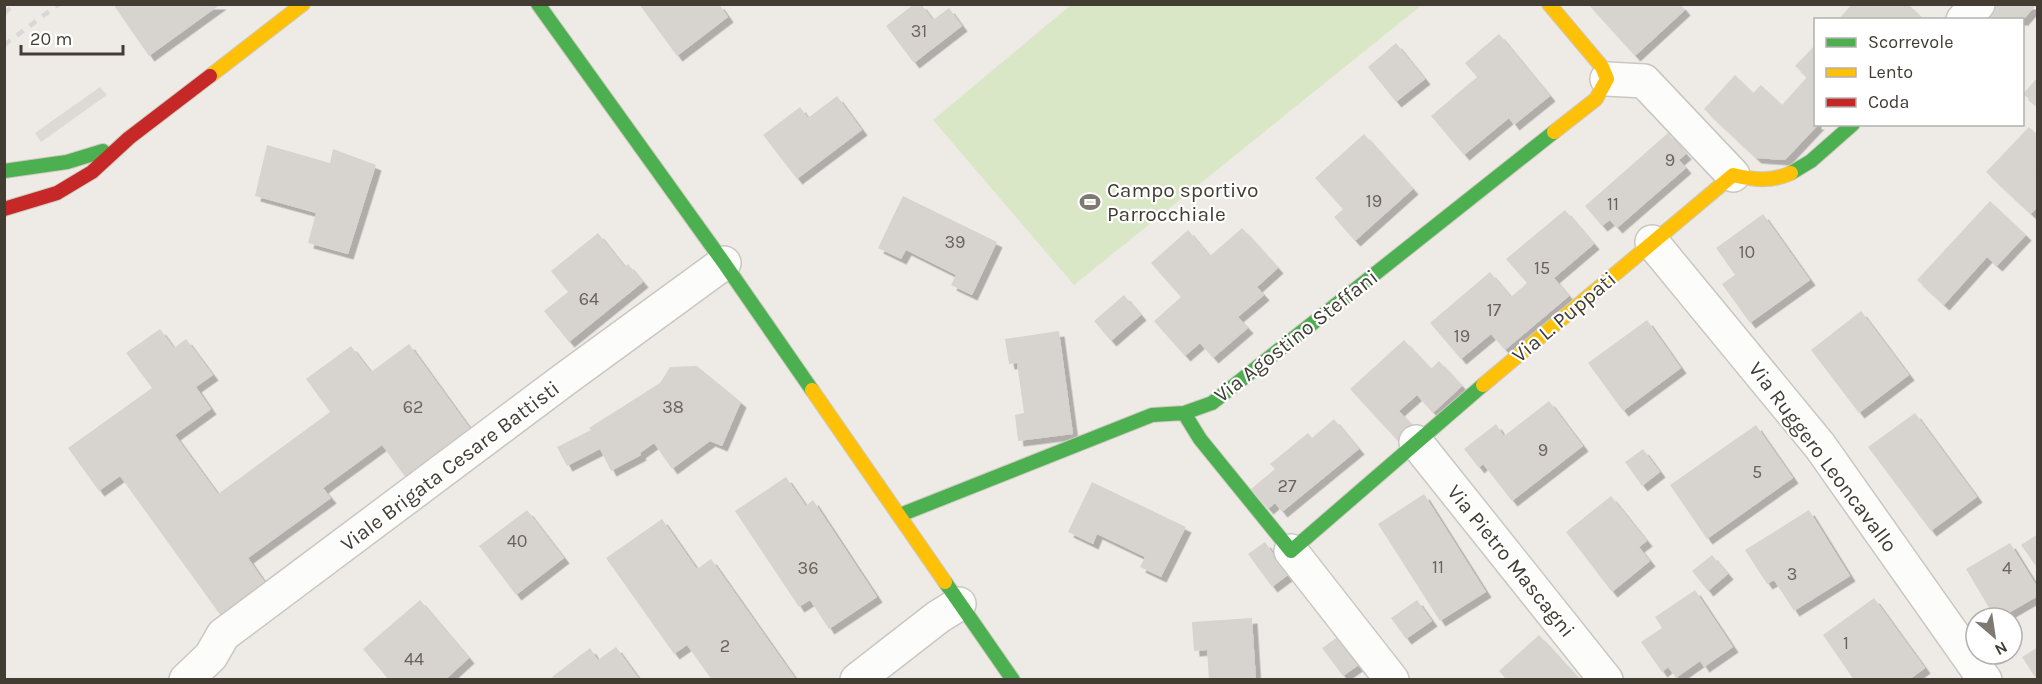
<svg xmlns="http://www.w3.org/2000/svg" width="2042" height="684" font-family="Karla,sans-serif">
<defs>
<filter id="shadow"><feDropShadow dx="5.5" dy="5.5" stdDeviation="0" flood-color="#0004"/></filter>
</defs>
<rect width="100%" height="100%" fill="#eeebe6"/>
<path fill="#dae7c6" d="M1072,4H1422V5L1074,285L933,120Z"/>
<path fill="#dddad6" d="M100,87L107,95L41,142L35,133Z"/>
<path fill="#d7d4cf" filter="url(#shadow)" d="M113,4H221L149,56Z
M639,4H719L728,17L677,56Z
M914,4H921L933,20L949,8L962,26L914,63L886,26Z
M1588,4H1680L1685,10L1635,56Z
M1852,4H1908L1924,20H1838Z
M1983,4H2037L2022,21V20H1979Z
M1499,34L1550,96L1514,125L1509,118L1464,155L1431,116L1477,77L1465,63Z
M1396,43L1425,79L1396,102L1368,67Z
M1816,44V124H1819L1785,160L1756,158L1704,109L1735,75L1753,93L1761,85L1782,105L1807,77L1795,66Z
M2038,77V107L2023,94Z
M837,96L862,130L797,179L763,135L800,107L808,118Z
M2029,127L2038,135V168L2035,171L2038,173V207L2031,214L1986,172Z
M1668,133L1686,154L1679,160L1686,168L1617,228L1610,220L1602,226L1585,206Z
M1364,134L1413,189L1355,241L1334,217L1343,209L1315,178Z
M267,145L330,163L333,149L376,165L348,254L308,243L316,213L255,196Z
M903,196L997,242L972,295L951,285L956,275L906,250L901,259L878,248Z
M1990,201L2026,235L1997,266L1987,257L1944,305L1917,280Z
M1565,210L1594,244L1554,278L1569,296L1505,350L1491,334L1461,359L1430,323L1490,272L1511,297L1527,283L1506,259Z
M1763,214L1810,280L1750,323L1722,284L1735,275L1716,248Z
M1242,228L1278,268L1257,287L1264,295L1238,317L1248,328L1213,358L1200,343L1185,356L1154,321L1181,297L1151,263L1188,230L1210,256Z
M598,233L625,267L628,264L643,282L569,342L544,311L568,292L551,271Z
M1124,295L1141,315L1111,341L1094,321Z
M1861,311L1909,375L1859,413L1811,350Z
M1647,320L1681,368L1623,411L1588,363Z
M160,329L174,348L186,339L213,375L196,387L211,409L175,435L218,494L330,412L306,379L351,346L371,372L409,344L472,431L406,478L382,445L323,488L331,498L248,558L266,584L221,616L120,476L99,491L68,448L152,388L126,353Z
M1059,331L1073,434L1018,441L1015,415L1024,413L1017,363L1009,364L1005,339Z
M1404,340L1431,369L1439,361L1462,386L1433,413L1417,395L1399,411L1414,427L1398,441L1350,389Z
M697,366L741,402L722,446L710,441L672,469L654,443L640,453L641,455L611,471L600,449L567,466L557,447L591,430L589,428L660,383L670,367Z
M1549,401L1583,446L1512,501L1483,464L1479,468L1464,449L1496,424L1504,436Z
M1915,413L1977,497L1931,531L1868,447Z
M1334,419L1359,449L1282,512L1275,503L1268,509L1251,489L1275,469L1270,464L1308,433L1312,438Z
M1756,425L1793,478L1707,539L1670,485Z
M1643,449L1660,472L1642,486L1625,462Z
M786,477L806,506L813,500L877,597L829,629L810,600L799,607L735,511Z
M1092,482L1186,527L1161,577L1140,567L1145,557L1097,534L1093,544L1068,532Z
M1424,494L1486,592L1440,621L1378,524Z
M1611,496L1647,541L1639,547L1650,561L1612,592L1566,532Z
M527,510L564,558L516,595L479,546Z
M1809,510L1850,576L1794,611L1774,580L1767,584L1745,550Z
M662,519L697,569L711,559L795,678L712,680L687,645L674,654L606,558Z
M2038,534V569L2021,545Z
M1265,542L1288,575L1272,587L1248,554Z
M2010,543L2038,588V596L2000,618H1995L1966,569Z
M1712,555L1728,574L1708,591L1692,571Z
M1695,590L1733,647L1704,667L1700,661L1676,678L1668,667L1662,672L1641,642L1662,628L1655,617Z
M1874,598L1925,668L1909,680H1854L1823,635Z
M420,600L469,658L445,680H389L363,649Z
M1417,600L1432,621L1406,639L1391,618Z
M1252,618L1256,680H1209L1207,650L1194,651L1192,622Z
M1342,634L1363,662L1343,676L1322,648Z
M1539,635L1580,680H1507L1499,671Z
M616,647L640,680H554L552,677L590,648L598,660Z
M2038,647V680H2037L2022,657Z"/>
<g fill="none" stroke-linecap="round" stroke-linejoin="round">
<g stroke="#cac7c2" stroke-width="36">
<path id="street" d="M1963,20L1978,4
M1607,79L1644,81L1733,175
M1652,242L1820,446L1985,680
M1416,442L1606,680
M1291,551L1392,680
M186,680L211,656L223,635L565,379L724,263
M857,680L938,617L959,604"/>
</g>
<g stroke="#cecabf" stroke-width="16">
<path id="fast" d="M538,4L724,263L812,390
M4,171L67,162L103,151
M1791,173L1811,161L1853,124
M1184,413L1200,439L1291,551L1483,385
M900,515L1152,415L1184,413L1212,403L1554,132
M945,582L1013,680"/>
</g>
<g stroke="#cecabf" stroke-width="16">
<path id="slow" d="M1549,4L1602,67L1607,79L1596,99L1554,132
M210,76L303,4
M1483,385L1733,175C1754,180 1771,182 1791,173
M812,390L945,582"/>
</g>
<g stroke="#cecabf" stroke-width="16">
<path id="jam" d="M4,209L57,193L92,172L129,138L210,76"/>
</g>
<use href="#street" stroke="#fcfcfb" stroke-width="33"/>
<use href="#fast" stroke="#4caf50" stroke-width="14"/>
<use href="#slow" stroke="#ffc107" stroke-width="14"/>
<use href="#jam" stroke="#c62828" stroke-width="14"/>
<path stroke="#d8d7d7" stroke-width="4.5" stroke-dasharray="8 8" stroke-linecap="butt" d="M4,13L16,4
M4,45L59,4"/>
</g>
<defs>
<g id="stadium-bare" transform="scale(1.62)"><path d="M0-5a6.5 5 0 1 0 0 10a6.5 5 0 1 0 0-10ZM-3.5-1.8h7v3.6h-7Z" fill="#7e7972" stroke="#fff" stroke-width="2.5" paint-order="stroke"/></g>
</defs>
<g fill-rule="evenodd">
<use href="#stadium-bare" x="1090" y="202"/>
</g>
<g text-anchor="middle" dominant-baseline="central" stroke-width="4.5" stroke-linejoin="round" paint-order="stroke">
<g font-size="18" fill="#68635b">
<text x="919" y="31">31</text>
<text x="1670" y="160">9</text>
<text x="1374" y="201">19</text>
<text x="1613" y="204">11</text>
<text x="955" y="242">39</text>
<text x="1747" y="252">10</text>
<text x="1542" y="268">15</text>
<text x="589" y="299">64</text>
<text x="1494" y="310">17</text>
<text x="1462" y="336">19</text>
<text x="413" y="407">62</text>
<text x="673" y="407">38</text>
<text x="1543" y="450">9</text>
<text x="1757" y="472">5</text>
<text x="1287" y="486">27</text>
<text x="517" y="541">40</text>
<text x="1438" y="567">11</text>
<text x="808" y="568">36</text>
<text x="2007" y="568">4</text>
<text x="1792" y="574">3</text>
<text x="1846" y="643">1</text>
<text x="725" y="646">2</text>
<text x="414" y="659">44</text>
</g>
<g font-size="21" fill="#423c33" stroke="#fff" text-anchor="start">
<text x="1107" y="190">Campo sportivo<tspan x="1107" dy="24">Parrocchiale</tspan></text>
</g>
<g font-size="21" fill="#423c33" stroke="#fff">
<text transform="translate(1564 317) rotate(-40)">Via L. Puppati</text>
<text transform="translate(1296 336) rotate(-38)">Via Agostino Steffani</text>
<text transform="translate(1823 457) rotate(53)">Via Ruggero Leoncavallo</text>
<text transform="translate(450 466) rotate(-37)">Viale Brigata Cesare Battisti</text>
<text transform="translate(1511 561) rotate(51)">Via Pietro Mascagni</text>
</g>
</g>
<rect width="2042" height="684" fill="none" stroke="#423c33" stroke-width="12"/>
<rect x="1814" y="18" width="210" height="108" fill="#ffffff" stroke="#b3b1ad" stroke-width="1.5"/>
<rect x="1826" y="38" width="30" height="9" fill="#4caf50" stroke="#b3b1ad" stroke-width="1.5"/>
<text x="1868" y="48" font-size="18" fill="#423c33">Scorrevole</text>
<rect x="1826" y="68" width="30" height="9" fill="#ffc107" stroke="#b3b1ad" stroke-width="1.5"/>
<text x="1868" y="78" font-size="18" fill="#423c33">Lento</text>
<rect x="1826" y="98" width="30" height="9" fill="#c62828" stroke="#b3b1ad" stroke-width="1.5"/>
<text x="1868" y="108" font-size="18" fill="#423c33">Coda</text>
<g transform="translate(1994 636) rotate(151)"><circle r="28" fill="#ffffff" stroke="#b3b1ad" stroke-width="1.5"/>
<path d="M0-4.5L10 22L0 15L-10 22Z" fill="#7e7972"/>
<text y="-9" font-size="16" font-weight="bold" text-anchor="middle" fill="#423c33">N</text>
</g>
<path d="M21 45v9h102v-9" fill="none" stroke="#423c33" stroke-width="3"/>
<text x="30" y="45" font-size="18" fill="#423c33" stroke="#ffffff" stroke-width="4.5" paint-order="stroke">20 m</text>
</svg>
